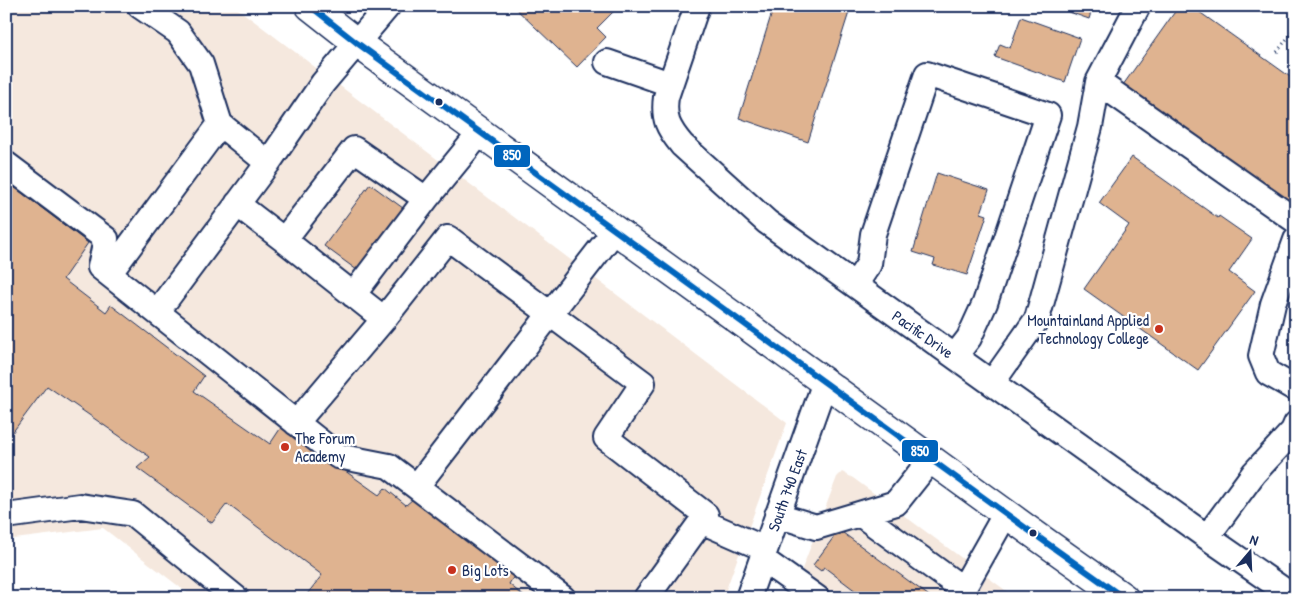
<svg xmlns="http://www.w3.org/2000/svg" width="1302" height="604" font-family="'Patrick Hand',sans-serif">
<rect width="100%" height="100%" fill="#fff"/>
<filter id="ink" filterUnits="userSpaceOnUse"><feTurbulence type="fractalNoise" baseFrequency=".02" numOctaves="2"/><feDisplacementMap in="SourceGraphic" scale="10" xChannelSelector="R" yChannelSelector="G"/><feConvolveMatrix kernelMatrix="1 2 1 2 8 2 1 2 1" color-interpolation-filters="sRGB"/></filter>
<g filter="url(#ink)">
<path fill="#f5e8de" d="M6,6H234L787,423L723,598H194L103,528L6,540Z
M842,472L853,478L1016,598H791L837,477Z"/>
<path fill="#dfb390" stroke="#1b2f5e" d="M513,6H608L614,11L597,28L606,37L577,67Z
M774,6H851L808,142L739,118Z
M1052,6H1093L1089,19Z
M1179,6H1191L1296,81V209L1123,85Z
M1021,17L1080,38L1065,82L995,57L1000,44L1010,48Z
M1132,157L1218,218L1219,216L1252,239L1229,272L1255,291L1198,370L1084,289L1129,225L1099,203Z
M937,173L989,190L981,213L987,215L967,275L933,265L935,259L913,252Z
M6,181L88,243L63,279L106,312L111,305L204,376L194,391L270,444L282,426L379,495L385,488L406,505L413,499L514,576L509,584L526,598H304L322,575L227,504L212,523L137,468L150,457L47,386L6,441Z
M370,184L407,211L361,273L324,246Z
M839,530L932,598H865L824,567L821,571L813,565Z"/>
<g fill="none" stroke-linecap="round" stroke-linejoin="round">
<g stroke="#1b2f5e" stroke-width="28">
<path id="minor" d="M697,6L666,97C663,119 668,128 682,145L767,222L1207,537L1295,598
M1138,6L1098,82L1296,221
M607,62L670,84
M220,124L268,163
M6,164L106,239L100,267L338,456L389,466L563,598
M237,204L284,240L354,149L426,199L480,133
M284,240L384,319
M1296,240L1273,304L1261,356L1268,373L1296,389
M109,274L220,124L201,64L178,32L140,6
M855,285L869,264L873,234L927,74L1048,115L985,303L969,338L955,356
M353,295L426,199
M157,312L268,163L323,83L388,6
M992,383L1037,319L1090,127L1098,82
M296,423L384,319L448,238L643,383L606,438L706,515L646,598
M417,486L615,230
M860,514L963,589
M777,515L816,527L896,503L931,459
M6,516L80,506L133,514L236,598
M701,521L765,549
M1207,537L1254,473L1293,431L1296,424
M762,559L817,598
M748,598L825,382
M958,598L1006,513"/>
</g>
<g stroke="#1b2f5e" stroke-width="31">
<path id="major" d="M310,6L357,43L1027,529L1124,598"/>
</g>
<path stroke="#1b2f5e" stroke-width="3" stroke-dasharray="1 4" stroke-linecap="butt" d="M1277,52L1296,27"/>
<use href="#minor" stroke="#fff" stroke-width="24"/>
<use href="#major" stroke="#fff" stroke-width="28"/>
<g stroke="#fff" stroke-width="10">
<path id="bus-1" d="M310,6L357,43L1027,529L1124,598"/>
</g>
<use href="#bus-1" stroke="#0065bd" stroke-width="6"/>
</g>
</g>
<g fill="#1b2f5e" stroke="#fff" stroke-width="2">
<circle cx="439" cy="102" r="4.5"/>
<circle cx="1033" cy="533" r="4.5"/>
</g>
<g fill="#c8321e" stroke="#fff" stroke-width="2">
<circle cx="1159" cy="329" r="5"/>
<circle cx="285" cy="447" r="5"/>
<circle cx="452" cy="570" r="5"/>
</g>
<g text-anchor="middle" dominant-baseline="central" stroke-width="4.5" stroke-linejoin="round" paint-order="stroke">
<g font-size="16" fill="#1b2f5e" stroke="#fff" text-anchor="start">
<text x="1149" y="320" text-anchor="end">Mountainland Applied<tspan x="1149" dy="18">Technology College</tspan></text>
<text x="295" y="438">The Forum<tspan x="295" dy="18">Academy</tspan></text>
<text x="462" y="570">Big Lots</text>
</g>
<g font-size="16" fill="#1b2f5e" stroke="#fff">
<text transform="translate(923 334) rotate(35)">Pacific Drive</text>
<text transform="translate(787 490) rotate(-70)">South 740 East</text>
</g>
</g>
<g stroke="#fff" stroke-width="2">
<rect x="493" y="144" width="38" height="24" rx="5" fill="#0065bd"/>
<rect x="901" y="439" width="38" height="24" rx="5" fill="#0065bd"/>
</g>
<g font-size="14" text-anchor="middle" font-weight="bold" fill="#fff">
<text x="512" y="160">850</text>
<text x="920" y="456">850</text>
</g>
<rect width="1302" height="604" fill="none" stroke="#fff" stroke-width="25"/>
<rect x="12" y="12" width="1277" height="579" fill="none" stroke="#1b2f5e" stroke-width="2" filter="url(#ink)"/>
<g transform="translate(1250 552) rotate(19)" stroke="#ffffff" stroke-width="4" paint-order="stroke">
<path d="M0-4L9 19L0 12L-9 19Z" fill="#1b2f5e"/>
<text y="-8" font-size="14" font-weight="bold" text-anchor="middle" fill="#1b2f5e">N</text>
</g>
</svg>
